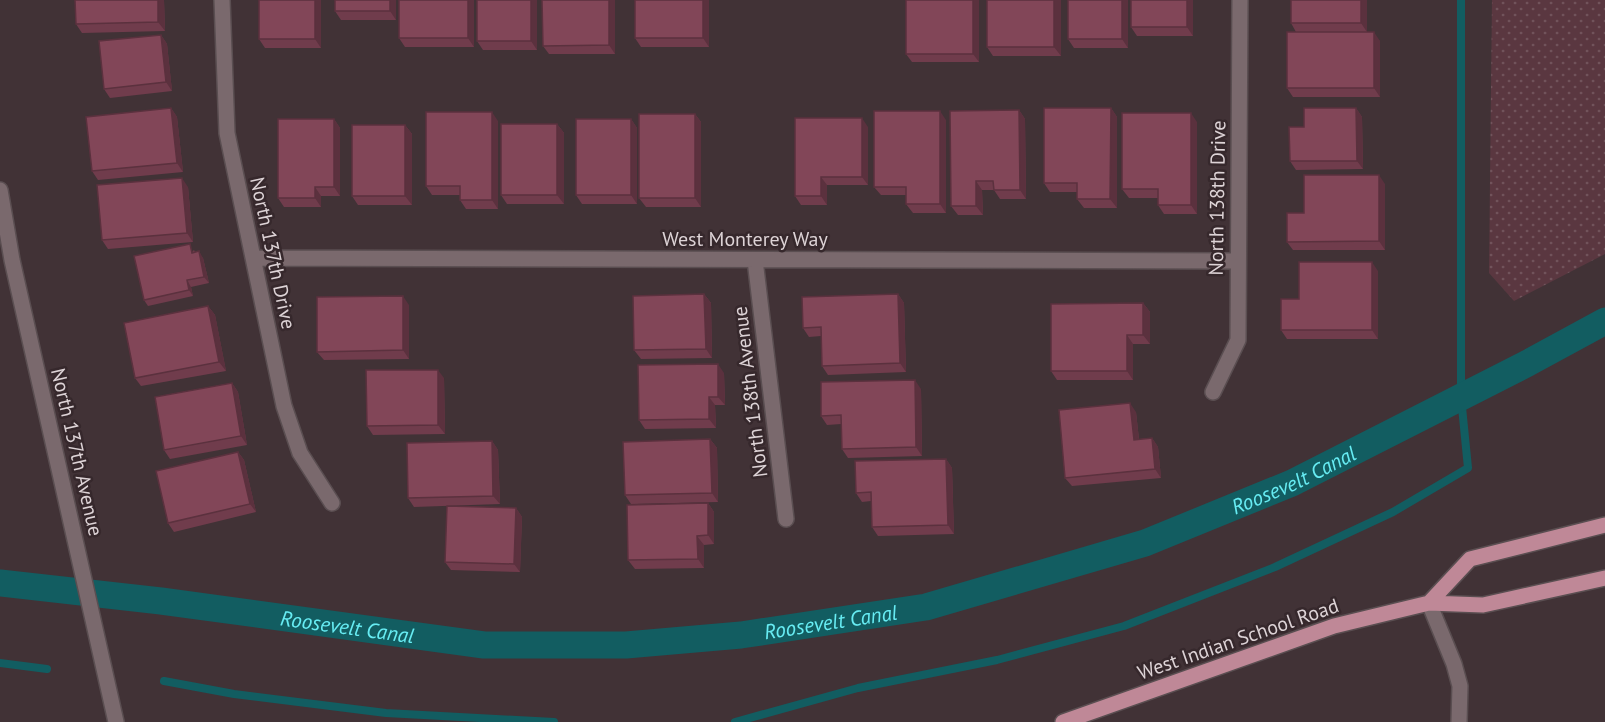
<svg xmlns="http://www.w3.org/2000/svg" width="1605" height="722" font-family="'PT Sans',sans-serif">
<defs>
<pattern id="park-dots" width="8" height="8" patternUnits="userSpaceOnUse" patternTransform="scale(1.5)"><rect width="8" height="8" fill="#5a3740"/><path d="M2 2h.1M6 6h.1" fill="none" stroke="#71535b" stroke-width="1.8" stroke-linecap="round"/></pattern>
</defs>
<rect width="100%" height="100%" fill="#413236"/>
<path fill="url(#park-dots)" d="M1492,0H1605V254L1514,301L1489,273Z"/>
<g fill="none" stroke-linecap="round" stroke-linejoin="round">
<path stroke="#125d61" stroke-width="8" d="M0,663L47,669
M164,681L234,694L386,713L554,722
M735,722L858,688L997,660L1124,626L1275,567L1393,512L1468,468L1461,397V0"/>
<path stroke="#125d61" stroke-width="27" id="s1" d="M0,583L161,601L484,645H626L741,635L926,607L1145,543L1292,483L1528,363L1605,321"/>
<g stroke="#5a4e51" stroke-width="18">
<path id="minor" d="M222,0L227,133L284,406L300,453L332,503
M0,190L12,260L116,722
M253,258L1237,261
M755,260L786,519
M1213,392L1238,340L1240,0
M1429,603L1454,664L1460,686L1459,722"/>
</g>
<g stroke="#5a4e51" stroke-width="18">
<path id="major" d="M1429,603L1470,559L1605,525
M1063,722L1334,626L1429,603L1483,605L1605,578"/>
</g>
<use href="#minor" stroke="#7a696d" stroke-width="15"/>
<use href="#major" stroke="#bf8897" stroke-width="15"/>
</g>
<path fill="#703c4c" d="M164,0L165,31L82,33L76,24Z
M321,0V48H265L259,39Z
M396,0V20H341L335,11Z
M474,0V47H405L399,38Z
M537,0V50H483L477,41Z
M542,0H615V54H549L543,46Z
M709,0V47H641L635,38Z
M979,0V62H912L906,54Z
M1061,0V56H993L987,47Z
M1128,0V48H1074L1068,39Z
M1193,0V36H1137L1131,27Z
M1367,0V32L1380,41V97H1293L1287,88L1296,32L1291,23Z
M161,35L167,44L172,91L110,98L104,89Z
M171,108L177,117L183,172L98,180L92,171Z
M1111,108L1117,117V208H1084L1077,199V192H1050L1044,183Z
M1356,108L1362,117L1363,169L1296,170L1290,161Z
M1019,110L1025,119L1026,199H1000L994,190H982L983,215H958L951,206Z
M695,114L701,122V207H646L639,198Z
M334,119L340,128V196H321V207H284L278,198Z
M631,119L637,128V204H582L576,195Z
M946,120V213H913L906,204V195H881L874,187Z
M498,121V209H466L460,200V195H432L426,186Z
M1197,122V214H1164L1158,205V198H1129L1122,189Z
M557,124L564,133V204H507L501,195Z
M405,125L412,134V205H358L352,196Z
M868,127V185H827V205H801L795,196Z
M1385,184V250H1293L1287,242L1304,213Z
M188,187L193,242L108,249L102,240Z
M194,250L195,252L203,258L209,283L191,287L193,296L148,306L144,300Z
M1378,271V339H1287L1281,330L1299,299Z
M704,294L711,303L712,358L641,359L634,350Z
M898,294L904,303L906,372L828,375L822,366L821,336L809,337L803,328Z
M1143,303L1150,312V344H1133V380H1057L1051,371Z
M409,305V359L324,360L317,352Z
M208,306L215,315L226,371L141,386L135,378Z
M724,373L725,405H715L716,428L645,429L639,420Z
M444,378L445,434L373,435L367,426Z
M232,383L238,392L247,445L170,459L164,450Z
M921,389L922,456L848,458L842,449L841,424L827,425L821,416Z
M1136,412L1139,439L1152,438L1158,447L1161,478L1072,486L1065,478Z
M710,439L717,448L718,502L631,504L625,495Z
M492,441L498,450L500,504L414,507L408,498Z
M238,452L244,460L256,512L174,532L168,523Z
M946,459L952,468L954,534L878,536L872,527L871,501L862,502L856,493Z
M708,503L714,512V544L704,545V568L635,569L628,560Z
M516,508L522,517L520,572L451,570L445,562Z"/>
<path fill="#5b313e" d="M158,0H164L165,31L158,22Z
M315,0H321V48L315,39Z
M390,0H396V20L390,11Z
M468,0H474V47L468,38Z
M531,0H537V50L531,41Z
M609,0H615V54L609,45Z
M703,0H709V47L703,38Z
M973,0H979V62L973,54Z
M1054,0H1061V56L1054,47Z
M1122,0H1128V48L1122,39Z
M1187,0H1193V36L1187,27Z
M1361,0H1367V32L1361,23Z
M1374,32L1380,41V97L1374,88Z
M161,35L167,44L172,91L166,82Z
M171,108L177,117L183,172L177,163Z
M1111,108L1117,117V208L1110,199Z
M1356,108L1362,117L1363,169L1357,161Z
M1019,110L1025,119L1026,199L1020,190Z
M940,111L946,120V213L940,204Z
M492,112L498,121V209L492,200Z
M1191,113L1197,122V214L1191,205Z
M695,114L701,122V207L695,198Z
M862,118L868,127V185L862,177Z
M334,119L340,128V196L334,187Z
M631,119L637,128V204L631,195Z
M557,124L564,133V204L557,195Z
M405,125L412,134V205L405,196Z
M1379,175L1385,184V250L1379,241Z
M821,177L827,185V205L821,196Z
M182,178L188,187L193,242L187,233Z
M976,181L982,190L983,215L976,206Z
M315,187L321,196V207L315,198Z
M199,251L203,258L209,283L204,277Z
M1372,262L1378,271V339L1372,330Z
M187,280L191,287L193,296L189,290Z
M704,294L711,303L712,358L706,349Z
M898,294L904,303L906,372L900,363Z
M403,296L409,305V359L403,350Z
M1143,303L1150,312V344L1143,335Z
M208,306L215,315L226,371L219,362Z
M1127,335L1133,344V380L1127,371Z
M718,364L724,373L725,405L718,397Z
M438,370L444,378L445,434L438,425Z
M915,380L921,389L922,456L916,447Z
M232,383L238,392L247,445L241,436Z
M709,397L715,405L716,428L709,419Z
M1130,403L1136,412L1140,449L1134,440Z
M1152,438L1158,447L1161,478L1155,469Z
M710,439L717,448L718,502L712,493Z
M492,441L498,450L500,504L493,496Z
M238,452L244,460L256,512L250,504Z
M946,459L952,468L954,534L948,525Z
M708,503L714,512V544L708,535Z
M516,508L522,517L520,572L514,564Z
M697,536L704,545V568L698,559Z"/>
<path fill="#824658" stroke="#5b313e" stroke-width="1.5" d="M75,0H158V22L76,24Z
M259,0H315V39H259Z
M335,0H390V11H335Z
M399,0H468V38H399Z
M477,0H531V41H477Z
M542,0H609V45L543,46Z
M635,0H703V38H635Z
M906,0H973V54H906Z
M987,0H1054V47H987Z
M1068,0H1122V39H1068Z
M1131,0H1187V27H1131Z
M1291,0H1361V23H1291Z
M1287,32H1374V88H1287Z
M161,35L166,82L104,89L99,41Z
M171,108L177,163L92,171L86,117Z
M1044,108H1111L1110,199H1077V183H1044Z
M1304,108H1356L1357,161H1290L1289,127H1304Z
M1019,110L1020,190H994L993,181H976V206H951L950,111Z
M874,111H940V204H906V187H874Z
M426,112H492V200H460V186H426Z
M1122,113H1191V205H1158V189H1122Z
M639,114H695V198H639Z
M795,118H862V177H821V196H795Z
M278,119H334V187H315V198H278Z
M576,119H631V195H576Z
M501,124H557V195H501Z
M352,125H405V196H352Z
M1304,175H1379V241L1287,242V213H1304Z
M182,178L187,233L102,240L97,185Z
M190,244L192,253L199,251L204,277L187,280L189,290L144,300L134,256Z
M1299,262H1372V330H1281V299H1299Z
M704,294L706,349L634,350L633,296Z
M898,294L900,363L822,366L821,327L803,328L802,297Z
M403,296V350L317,352V297Z
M1143,303V335H1127V371H1051V304Z
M208,306L219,362L135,378L124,323Z
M718,364V397H709V419L639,420L638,365Z
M366,370H438V425L367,426Z
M915,380L916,447L842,449L841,415L821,416V382Z
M232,383L241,436L164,450L155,397Z
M1130,403L1134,440L1152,438L1155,469L1065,478L1059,410Z
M710,439L712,493L625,495L623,442Z
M492,441L493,496L408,498L407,443Z
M238,452L250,504L168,523L156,471Z
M946,459L948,525L872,527L871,492L856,493L855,461Z
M708,503V535L697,536L698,559L628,560L627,505Z
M447,506L516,508L514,564L445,562Z"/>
<g text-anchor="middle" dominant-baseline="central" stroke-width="5" stroke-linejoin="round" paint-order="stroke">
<g font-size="20" fill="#ddd3d6" stroke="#36282c">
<text transform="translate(1217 198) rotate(-89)">North 138th Drive</text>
<text x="745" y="239">West Monterey Way</text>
<text transform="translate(273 253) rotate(78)">North 137th Drive</text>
<text transform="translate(750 392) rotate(-97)">North 138th Avenue</text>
<text transform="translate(77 452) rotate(77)">North 137th Avenue</text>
<text transform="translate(1238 639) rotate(-19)">West Indian School Road</text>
</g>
<g font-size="21" font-style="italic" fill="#67ecf3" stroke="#36282c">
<text stroke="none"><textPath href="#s1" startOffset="1322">Roosevelt Canal</textPath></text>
<text stroke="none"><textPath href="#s1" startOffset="836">Roosevelt Canal</textPath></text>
<text stroke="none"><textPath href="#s1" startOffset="350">Roosevelt Canal</textPath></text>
</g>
</g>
</svg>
